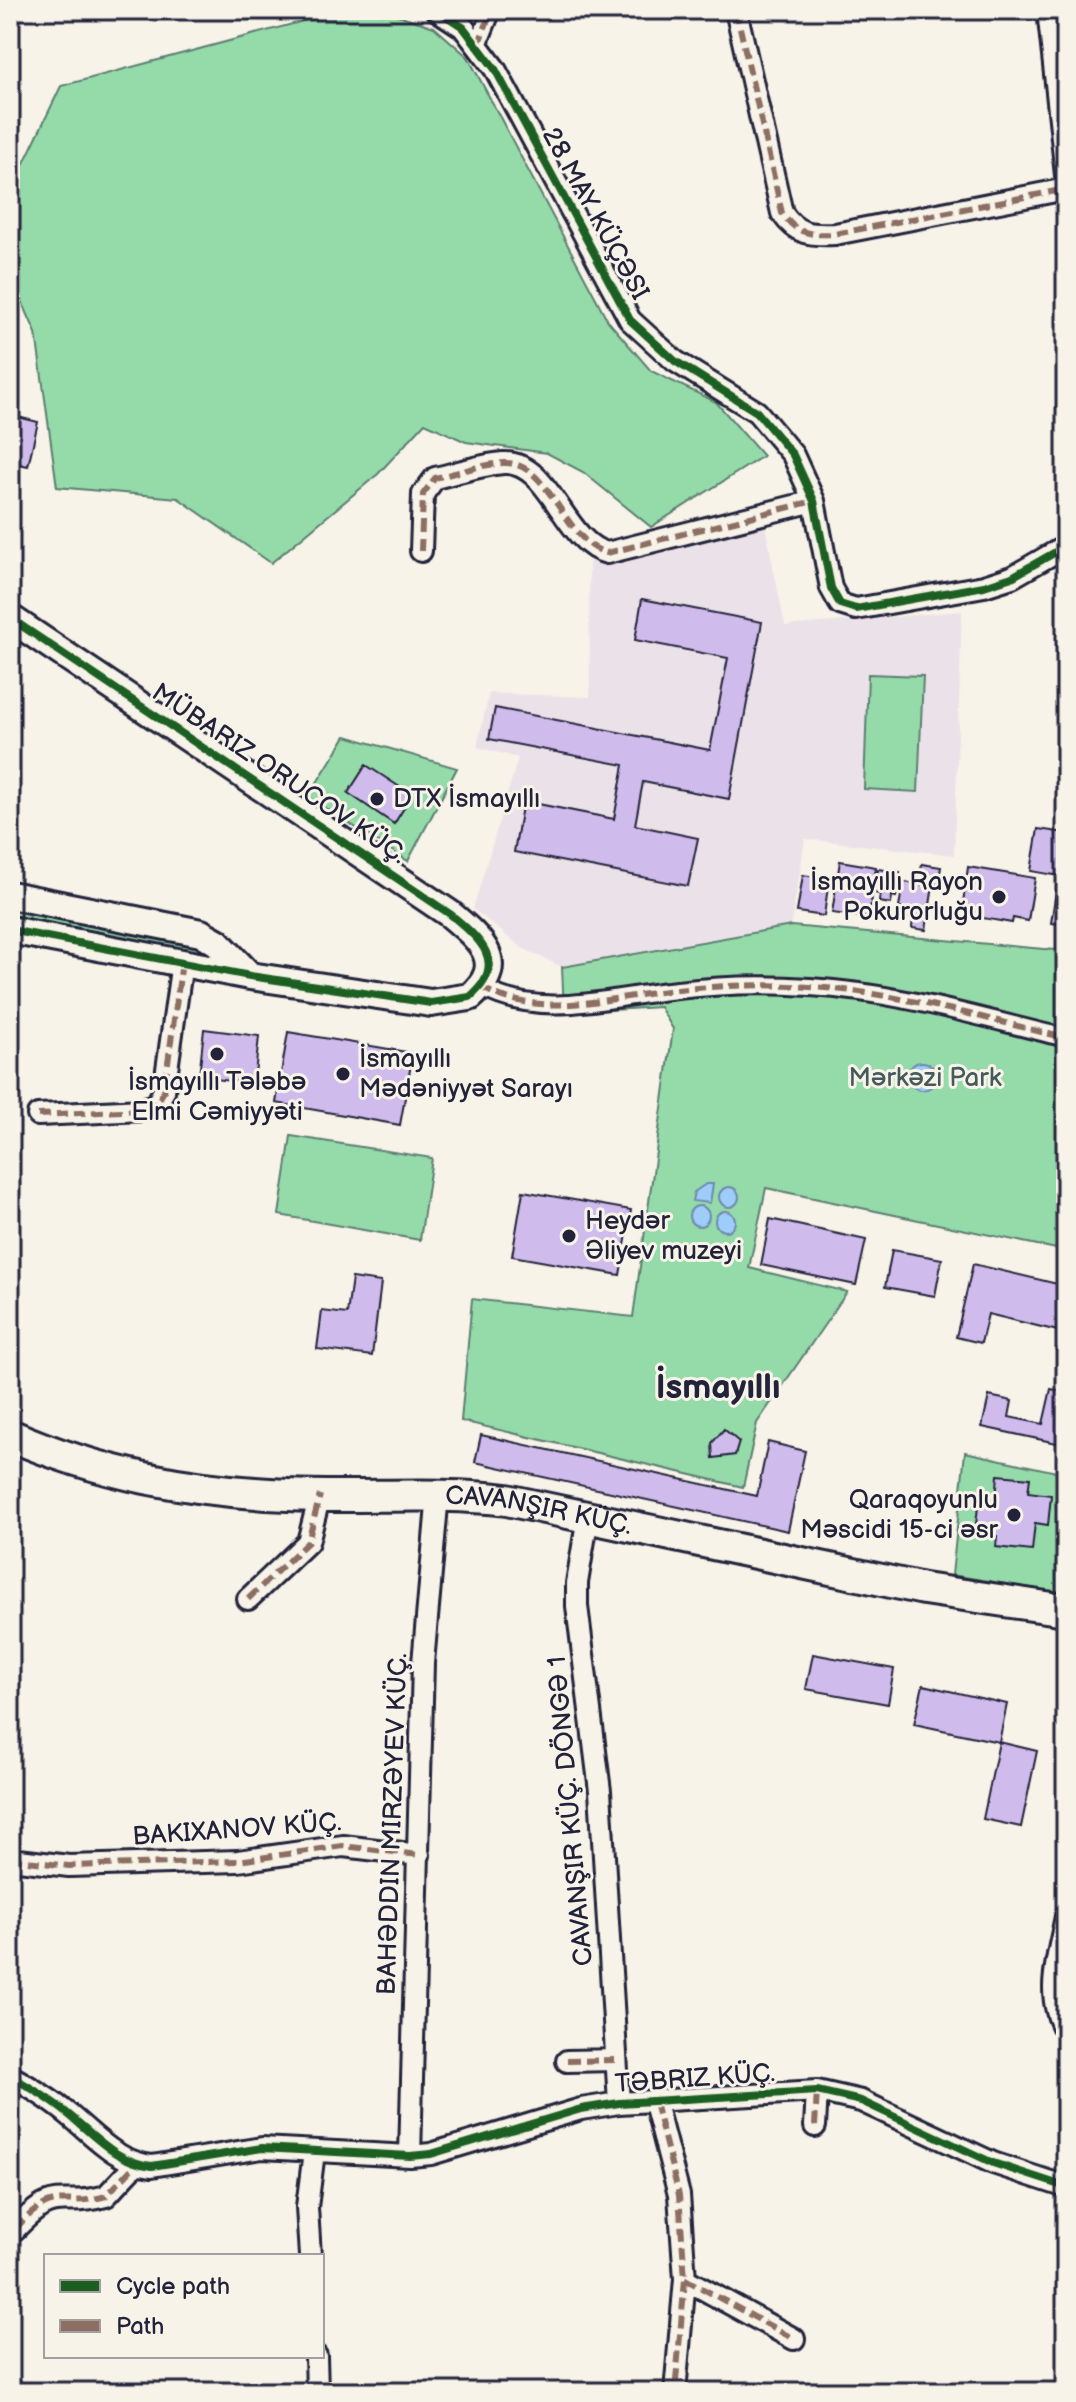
<svg xmlns="http://www.w3.org/2000/svg" width="1076" height="2402" font-family="'Balsamiq Sans',sans-serif">
<rect width="100%" height="100%" fill="#f7f3e8"/>
<filter id="ink" filterUnits="userSpaceOnUse"><feTurbulence type="fractalNoise" baseFrequency=".0125" numOctaves="2"/><feDisplacementMap in="SourceGraphic" scale="16" xChannelSelector="R" yChannelSelector="G"/><feConvolveMatrix kernelMatrix="1 2 1 2 8 2 1 2 1" color-interpolation-filters="sRGB"/></filter>
<g filter="url(#ink)">
<path fill="#ebe2e9" d="M764,520L785,626L962,611L954,855L805,839L791,926L562,967L522,948L473,909L518,758L477,747L489,693L590,697L589,562Z"/>
<path fill="#95dba9" stroke="#5c7e72" stroke-width="2" d="M341,11L395,14L434,27L468,57L608,321L651,371L716,402L763,456L651,527L583,472L547,453L466,442L425,423L378,474L271,563L178,498L57,487L36,333L10,274V192L61,86Z
M868,674L923,676L918,792L864,789Z
M346,736L457,768L408,861L308,797Z
M10,908L192,941L218,960L10,922Z
M791,926L1066,951V1251L766,1188L749,1268L847,1292L757,1423L743,1487L461,1421L472,1299L633,1317L673,1029L660,1007L564,1013L562,967Z
M291,1136L432,1158L420,1240L279,1215Z
M965,1452L1066,1474V1594L952,1575Z"/>
<path fill="#9fcdfa" stroke="#6d89ae" stroke-width="2" d="M908 1076a14 14 0 1 1 28 0a14 14 0 1 1-28 0Z
M706,1184H713L710,1203L692,1201L694,1192Z
M719 1197a10 10 0 1 1 20 0a10 10 0 1 1-20 0Z
M689 1216a10 10 0 1 1 20 0a10 10 0 1 1-20 0Z
M715 1221a10 10 0 1 1 20 0a10 10 0 1 1-20 0Z"/>
<path fill="#d0bcec" stroke="#22223b" stroke-width="2" d="M10,415L38,422L28,466L10,462Z
M642,599L762,622L729,799L643,782L635,825L698,838L688,886L514,852L523,801L614,819L624,765L489,739L495,708L710,750L728,658L635,640Z
M366,765L412,795L394,824L348,793Z
M1038,829L1066,833V877L1031,871Z
M840,861L876,867L869,918L832,913Z
M922,864L941,867L938,884L919,881Z
M968,867L1035,878L1028,921L1013,918L1012,923L977,917V912L962,910Z
M878,869L900,872L896,897L892,896L891,904L879,902L880,894L874,893Z
M803,875L829,879L824,916L797,912Z
M903,882L933,886L926,930L912,928L913,918L903,917L904,909L899,908Z
M1057,885L1066,887V925L1051,923Z
M204,1029L259,1036L254,1084L199,1077Z
M288,1032L413,1053L400,1125L276,1103Z
M523,1191L631,1210L620,1275L512,1256Z
M770,1219L866,1240L856,1285L761,1265Z
M892,1250L942,1259L935,1296L885,1287Z
M973,1264L1066,1286V1333L988,1314L981,1343L956,1337Z
M352,1278L381,1282L372,1356L317,1349L322,1311L347,1314Z
M1051,1389L1066,1392V1445L982,1427L989,1396L1012,1401L1009,1417L1043,1424Z
M724,1429L739,1442L735,1455L713,1458L712,1443Z
M481,1435L757,1496L768,1442L805,1451L788,1531L475,1462Z
M998,1475L1030,1478L1028,1492L1051,1495L1048,1525L1035,1523L1032,1551L996,1547L997,1536L975,1533L979,1498L996,1499Z
M813,1654L894,1669L888,1704L806,1689Z
M923,1685L1007,1704L999,1742L914,1724Z
M999,1742L1037,1751L1021,1827L983,1819Z"/>
<g fill="none" stroke-linecap="round" stroke-linejoin="round">
<g stroke="#22223b" stroke-width="22">
<path id="pedestrian" d="M478,45L492,10
M481,987C541,1021 613,996 677,990C721,985 767,984 810,987C897,992 982,1018 1066,1038"/>
</g>
<g stroke="#22223b" stroke-width="26">
<path id="minor" d="M437,10L463,27L495,69L630,320L675,361L757,412L793,455L814,501L831,588L840,604L856,609L984,586L1012,577L1066,546
M736,10L782,213C797,235 810,235 835,234L1066,189
M1048,10L1066,175
M421,551L423,494L435,478C457,473 480,465 503,463C550,460 564,543 607,553L814,501
M38,1115L143,1110L157,1103L164,1091L182,962
M588,1516L577,1583V1606L600,1791L619,2103
M248,1599L308,1542L320,1495
M10,1859L69,1866L238,1861L343,1846L419,1855
M1066,1916C1059,1956 1043,1995 1066,2032
M567,2061L616,2060
M10,2076C30,2087 50,2099 68,2114C95,2136 116,2162 152,2166L262,2148L410,2156L431,2154L581,2109L619,2103L817,2091L861,2101L993,2163L1066,2187
M655,2103L679,2195L685,2279L675,2392
M815,2126L817,2091
M410,2156L423,1663L438,1494
M15,2229C59,2183 57,2210 106,2196L136,2164
M310,2256L307,2207L314,2152
M685,2279L794,2339
M316,2356L317,2392"/>
</g>
<g stroke="#22223b" stroke-width="32">
<path id="tertiary" d="M10,618L450,914C480,939 509,963 470,997L431,1003L250,976L10,930
M10,895L201,933L217,942L250,976"/>
</g>
<g stroke="#22223b" stroke-width="36">
<g id="secondary">
<path id="s1" d="M10,1435C99,1474 190,1491 288,1495C361,1499 434,1491 507,1500L924,1589L1066,1610"/>
</g>
</g>
<use href="#pedestrian" stroke="#f7f3e8" stroke-width="16"/>
<use href="#minor" stroke="#f7f3e8" stroke-width="20"/>
<use href="#tertiary" stroke="#f7f3e8" stroke-width="26"/>
<use href="#secondary" stroke="#f7f3e8" stroke-width="30"/>
<path stroke="#8d6e63" stroke-width="6" stroke-dasharray="12 6" stroke-linecap="butt" d="M736,10L782,213C797,235 810,235 835,234L1066,189
M478,45L492,10
M421,551L423,494L435,478C457,473 480,465 503,463C550,460 564,543 607,553L814,501
M481,987C541,1021 613,996 677,990C721,985 767,984 810,987C897,992 982,1018 1066,1038
M38,1115L143,1110L157,1103L164,1091L182,962
M248,1599L308,1542L320,1495
M10,1859L69,1866L238,1861L343,1846L419,1855
M567,2061L616,2060
M655,2103L679,2195L685,2279L675,2392
M815,2126L817,2091
M15,2229C59,2183 57,2210 106,2196L136,2164
M685,2279L794,2339"/>
<g stroke="#f7f3e8" stroke-width="13">
<path id="cycleway" d="M437,10L463,27L495,69L630,320L675,361L757,412L793,455L814,501L831,588L840,604L856,609L984,586L1012,577L1066,546
M10,618L450,914C480,939 509,963 470,997L431,1003L250,976L10,930
M10,2076C30,2087 50,2099 68,2114C95,2136 116,2162 152,2166L262,2148L410,2156L431,2154L581,2109L619,2103L817,2091L861,2101L993,2163L1066,2187"/>
</g>
<use href="#cycleway" stroke="#1b5e20" stroke-width="8"/>
</g>
</g>
<g fill="#22223b" stroke="#f7f3e8" stroke-width="3">
<circle cx="377" cy="799" r="8"/>
<circle cx="999" cy="897" r="8"/>
<circle cx="217" cy="1054" r="8"/>
<circle cx="343" cy="1074" r="8"/>
<circle cx="569" cy="1236" r="8"/>
<circle cx="1014" cy="1515" r="8"/>
</g>
<g text-anchor="middle" dominant-baseline="central" stroke-width="6" stroke-linejoin="round" paint-order="stroke">
<g font-size="26" fill="#22223b" stroke="#f7f3e8">
<text transform="translate(595 214) rotate(61)">28 MAY KÜÇƏSI</text>
<text transform="translate(279 774) rotate(34)">MÜBARIZ ORUCOV KÜÇ.</text>
<text stroke="none"><textPath href="#s1" startOffset="538">CAVANŞIR KÜÇ.</textPath></text>
<text transform="translate(571 1811) rotate(-95)">CAVANŞIR KÜÇ. DÖNGƏ 1</text>
<text transform="translate(393 1824) rotate(-88)">BAHƏDDIN MIRZƏYEV KÜÇ.</text>
<text transform="translate(237 1830) rotate(-4)">BAKIXANOV KÜÇ.</text>
<text transform="translate(695 2079) rotate(-4)">TƏBRIZ KÜÇ.</text>
</g>
<g font-size="26" fill="#22223b" stroke="#f7f3e8" text-anchor="start">
<text x="393" y="799">DTX İsmayıllı</text>
<text x="983" y="882" text-anchor="end">İsmayıllı Rayon<tspan x="983" dy="30">Pokurorluğu</tspan></text>
<text x="359" y="1059">İsmayıllı<tspan x="359" dy="30">Mədəniyyət Sarayı</tspan></text>
<text x="217" y="1082" text-anchor="middle">İsmayıllı Tələbə<tspan x="217" dy="30">Elmi Cəmiyyəti</tspan></text>
<text x="585" y="1221">Heydər<tspan x="585" dy="30">Əliyev muzeyi</tspan></text>
<text x="998" y="1500" text-anchor="end">Qaraqoyunlu<tspan x="998" dy="30">Məscidi 15-ci əsr</tspan></text>
</g>
<g font-size="26" fill="#445a5c" stroke="#f7f3e8">
<text x="925" y="1078">Mərkəzi Park</text>
</g>
<g font-size="34" font-weight="bold" fill="#22223b" stroke="#f7f3e8">
<text x="718" y="1387">İsmayıllı</text>
</g>
</g>
<rect width="1076" height="2402" fill="none" stroke="#f7f3e8" stroke-width="40"/>
<rect x="20" y="20" width="1036" height="2362" fill="none" stroke="#22223b" stroke-width="3" filter="url(#ink)"/>
<rect x="44" y="2254" width="280" height="104" fill="#f7f3e8" stroke="#a29fa3" stroke-width="2"/>
<rect x="60" y="2280" width="40" height="12" fill="#1b5e20" stroke="#a29fa3" stroke-width="2"/>
<text x="116" y="2294" font-size="24" fill="#22223b">Cycle path</text>
<rect x="60" y="2320" width="40" height="12" fill="#8d6e63" stroke="#a29fa3" stroke-width="2"/>
<text x="116" y="2334" font-size="24" fill="#22223b">Path</text>
</svg>
